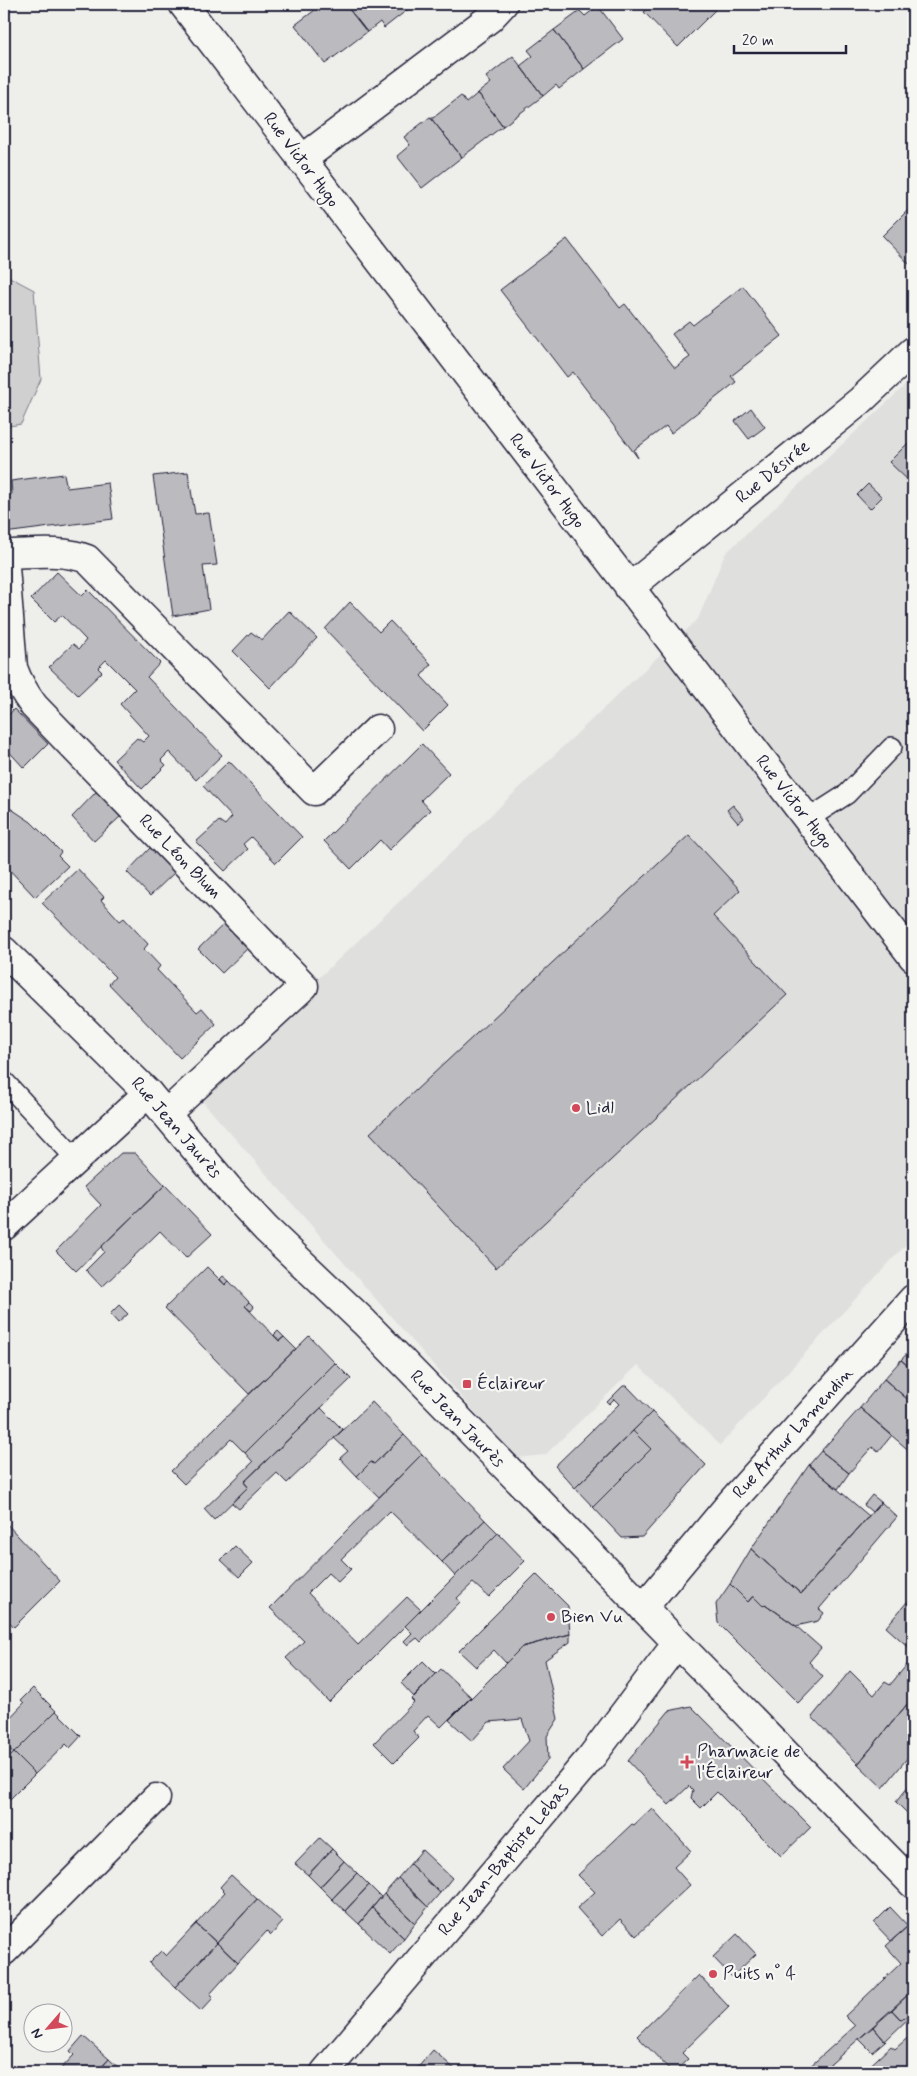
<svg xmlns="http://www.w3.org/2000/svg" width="917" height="2076" font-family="Mynerve,sans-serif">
<rect width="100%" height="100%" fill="#eeeeeb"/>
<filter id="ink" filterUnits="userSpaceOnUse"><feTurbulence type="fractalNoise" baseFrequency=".02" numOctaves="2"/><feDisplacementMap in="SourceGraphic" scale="10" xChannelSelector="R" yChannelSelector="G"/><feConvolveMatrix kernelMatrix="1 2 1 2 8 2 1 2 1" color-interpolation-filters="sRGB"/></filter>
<g filter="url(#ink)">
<path fill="#dfdfde" d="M913,378V1237L720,1445L638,1365L545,1455L515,1458L196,1094L698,619L725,554Z"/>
<path fill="#d0d0d1" stroke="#797986" d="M4,274L34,290L41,379L21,424L4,427Z"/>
<path fill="#bbbbbf" stroke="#22223b" d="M323,4H345L367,32L325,64L295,25Z
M345,4H409L411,7L384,28L380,22L367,32Z
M651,4H709L715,10L678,47L644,12Z
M598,6L623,39L584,69L554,30L580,11L585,16Z
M554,30L584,69L559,89L556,85L543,96L520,66L533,56L528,50Z
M513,56L543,96L503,126L478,93L491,83L486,77Z
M478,93L503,126L462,157L430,117L433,118L461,96L466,103Z
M430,117L462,157L422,188L397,156L410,145L404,137Z
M913,205V268L882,236Z
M567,239L620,308L625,304L675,368L690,357L672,334L689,321L693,325L743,286L782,336L731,376L736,382L671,433L666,426L634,450L638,458L573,372L567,377L500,290Z
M751,408L765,427L749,439L735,421Z
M913,438V485L889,462Z
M188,472L195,514L209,513L217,565L203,566L209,609L173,616L153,476Z
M64,474L67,488L108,483L113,519L4,533V495L12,494L11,481Z
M868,484L882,497L870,509L857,495Z
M57,572L82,596L88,590L160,663L147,677L222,755L196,780L169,752L161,760L166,765L142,789L114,760L137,738L143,742L149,736L120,704L135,689L106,660L98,668L102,672L78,695L49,667L73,644L79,649L86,640L62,615L54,622L31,599Z
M350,602L379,632L390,621L431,664L421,676L448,705L422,731L325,629Z
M289,611L317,638L270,688L233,651L251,632L262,640Z
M14,709L48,744L24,768L4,746V720Z
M422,744L449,773L421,800L430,810L389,850L380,840L351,869L324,841Z
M229,761L302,837L276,863L251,837L243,844L248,849L225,871L196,842L219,821L225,825L232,817L203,786Z
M97,791L121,816L94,841L72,817Z
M4,804L31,822L61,852L58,856L68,866L35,897L4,864Z
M733,805L744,818L738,823L727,810Z
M689,835L740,890L713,916L787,995L496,1268L370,1133Z
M151,847L175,872L150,896L127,872Z
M78,869L104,897L101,900L120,921L124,918L148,944L144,949L160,966L157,970L197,1012L202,1008L216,1024L180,1058L109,984L115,977L42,903Z
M225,923L249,947L222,973L198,949Z
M121,1153H135L165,1185L76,1271L56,1251L101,1205L84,1187Z
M165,1185L212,1234L186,1258L160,1231L102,1287L86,1270L104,1252L101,1247Z
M207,1267L225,1285L229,1281L249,1302L245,1306L279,1341L284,1337L296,1349L249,1394L165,1308Z
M223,1276L229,1281L225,1285L220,1279Z
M249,1302L254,1307L251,1311L245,1306Z
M119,1305L128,1314L118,1323L110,1314Z
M278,1331L284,1337L279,1341L274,1335Z
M309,1336L335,1363L245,1453L231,1439L184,1484L171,1471Z
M913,1347V1370L901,1360Z
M901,1360L913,1370V1404L884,1379Z
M335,1363L351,1379L244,1482L248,1487L214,1520L204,1509L253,1462L245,1453Z
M884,1379L913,1404V1454L860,1408Z
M623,1386H627L652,1412L575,1488L555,1466L619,1404L614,1399L609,1404L607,1402Z
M372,1402L404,1435L374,1464L371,1462L357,1476L340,1458L348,1451L334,1438Z
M321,1408L343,1430L287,1483L277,1473L239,1509L232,1503L248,1487L244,1482Z
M860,1408L892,1435L878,1452L872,1447L849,1473L821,1451Z
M652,1412L706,1465L642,1537L622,1538L593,1507L651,1449L633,1431Z
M633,1431L651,1449L593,1507L575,1488Z
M404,1435L422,1454L379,1497L357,1476L371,1462L374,1464Z
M821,1451L849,1473L838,1489L809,1465Z
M422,1454L485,1520L442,1562L390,1511L341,1559L351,1569L338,1582L328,1573L308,1593L358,1645L407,1597L421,1610L329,1702L286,1658L304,1641L270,1608Z
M809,1465L869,1516L801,1594L751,1549Z
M872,1495L881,1502L872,1512L864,1505Z
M881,1502L897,1517L819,1609L824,1613L818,1621L796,1626L765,1604L763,1606L753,1596L748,1602L730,1584L751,1549L801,1594Z
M485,1520L498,1533L455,1576L442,1562Z
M4,1521L60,1581L14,1627L4,1616L7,1611L4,1608Z
M498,1533L525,1561L489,1597L473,1583L457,1598L460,1602L421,1642L417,1638L408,1645L404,1641L412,1633L405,1626Z
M235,1546L253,1563L239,1577L221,1560Z
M536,1574L568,1606L570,1634L522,1647L506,1663L494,1650L476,1667L459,1651Z
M730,1584L748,1602L753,1596L763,1606L765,1604L796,1626L821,1648L809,1662L823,1677L798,1703L718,1623L716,1604Z
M907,1602L913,1607V1651L886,1627Z
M570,1634V1642L545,1660L558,1719L547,1736L548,1759L524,1789L503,1769L529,1741L522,1719L489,1722L472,1741L449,1720L522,1647Z
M423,1661L436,1674L414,1697L401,1683Z
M910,1661L913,1663V1697L858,1764L812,1717L850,1671L874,1695L885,1682L890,1685Z
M441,1669L471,1697L441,1727L428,1715L413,1731L419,1738L394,1763L374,1743L414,1702L411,1699Z
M33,1688L56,1711L14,1753L4,1743V1724L24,1703L21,1700Z
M913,1697V1751L883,1788L858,1764Z
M691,1706L811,1827L781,1856L717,1792L701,1808L691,1798L693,1790L689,1786L669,1805L628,1761L669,1711Z
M56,1711L81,1736L70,1748L66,1744L35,1774L14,1753Z
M4,1743L14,1753L4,1763Z
M14,1753L35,1774L4,1805V1763Z
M913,1781V1819L896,1802Z
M652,1808L691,1851L674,1867L690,1885L636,1936L620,1919L602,1936L577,1908L595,1892L578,1875L632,1824L634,1825Z
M320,1838L332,1849L308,1875L295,1864Z
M332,1849L344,1861L320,1887L308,1875Z
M422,1850L452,1878L440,1893L410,1864Z
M344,1861L357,1873L332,1899L320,1887Z
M410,1864L440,1893L428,1907L398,1878Z
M357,1873L369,1885L345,1911L332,1899Z
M231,1875L257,1899L217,1943L196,1924L225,1892L220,1887Z
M398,1878L428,1907L415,1923L384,1894Z
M369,1885L381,1897L359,1924L345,1911Z
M384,1894L415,1923L404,1938L372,1908Z
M257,1899L283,1922L271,1935L267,1931L238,1963L217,1943Z
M890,1907L908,1926L891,1941L874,1923Z
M372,1908L404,1938L390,1954L359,1924Z
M196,1924L217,1943L175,1987L149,1963L161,1951L166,1956Z
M908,1926L913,1931V1990L822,2072H811L807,2069L855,2026L845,2016L901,1963L886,1946Z
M737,1934L756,1954L732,1977L713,1957Z
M217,1943L238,1963L210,1994L213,1998L201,2011L175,1987Z
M699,1975L729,2007L682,2053L688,2059L674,2072H672L637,2036Z
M913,1990V2012L901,2020L892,2010Z
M892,2010L901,2020L913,2012V2014L885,2041L873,2027Z
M873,2027L885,2041L872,2052L859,2039Z
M913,2033V2060L900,2072H863L891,2046L895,2049Z
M83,2036L109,2059L97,2072H58L74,2055L70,2051Z
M433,2050L457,2071L456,2072H414Z
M109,2059L123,2072H97Z
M913,2060V2072H900Z"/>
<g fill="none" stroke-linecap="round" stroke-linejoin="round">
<g stroke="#22223b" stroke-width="22">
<path id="lane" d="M808,819L847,794L892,747
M4,1081L77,1160"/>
</g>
<g stroke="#22223b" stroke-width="31">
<path id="street" d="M183,4L913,957
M301,160L490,18L503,4
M4,554L13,668C18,682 25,694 34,706L304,986L166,1114
M4,554C31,554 61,549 87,559L314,791L378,729
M629,588L860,401L913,351
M4,1226L148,1093
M4,1951L156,1798"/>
</g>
<g stroke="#22223b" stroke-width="31">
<path id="secondary" d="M4,951L148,1093L228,1188L266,1229L364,1322L913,1884
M643,1608L734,1499L913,1299
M325,2072L592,1756L677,1643"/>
</g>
<use href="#lane" stroke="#f6f6f2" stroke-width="19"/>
<use href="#street" stroke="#f6f6f2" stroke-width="28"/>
<use href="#secondary" stroke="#f6f6f2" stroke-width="28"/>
</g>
</g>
<g fill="#d1495b" stroke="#f6f6f2" stroke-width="2">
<circle cx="576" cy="1108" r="5"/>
<rect x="462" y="1379" width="10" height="10" rx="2.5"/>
<circle cx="551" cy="1617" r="5"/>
<path d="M684.5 1754.5h5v5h5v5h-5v5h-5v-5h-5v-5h5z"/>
<circle cx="713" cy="1974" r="5"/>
</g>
<g text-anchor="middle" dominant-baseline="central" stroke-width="4.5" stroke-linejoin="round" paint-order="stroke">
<g font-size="18" fill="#22223b" stroke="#f6f6f2">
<text transform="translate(301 160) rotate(53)">Rue Victor Hugo</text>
<text transform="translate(773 472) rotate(-39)">Rue Désirée</text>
<text transform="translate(547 481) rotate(53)">Rue Victor Hugo</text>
<text transform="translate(794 802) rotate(52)">Rue Victor Hugo</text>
<text transform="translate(180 857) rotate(46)">Rue Léon Blum</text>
<text transform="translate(176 1128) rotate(49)">Rue Jean Jaurès</text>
<text transform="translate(457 1419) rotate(46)">Rue Jean Jaurès</text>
<text transform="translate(793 1433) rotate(-48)">Rue Arthur Lamendin</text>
<text transform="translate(504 1860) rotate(-50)">Rue Jean-Baptiste Lebas</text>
</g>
<g font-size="18" fill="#22223b" stroke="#f6f6f2" text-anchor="start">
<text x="586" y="1108">Lidl</text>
<text x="477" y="1384">Éclaireur</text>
<text x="561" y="1617">Bien Vu</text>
<text x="697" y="1752">Pharmacie de<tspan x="697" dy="21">l'Éclaireur</tspan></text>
<text x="723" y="1974">Puits n° 4</text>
</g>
</g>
<rect width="917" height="2076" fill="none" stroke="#f6f6f2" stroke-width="20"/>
<rect x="10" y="10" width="897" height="2056" fill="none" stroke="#22223b" stroke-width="2" filter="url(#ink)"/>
<g transform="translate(48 2028) rotate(242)"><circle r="24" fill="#f6f6f2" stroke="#a1a1a9"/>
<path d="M0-4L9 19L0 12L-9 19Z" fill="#d1495b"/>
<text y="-8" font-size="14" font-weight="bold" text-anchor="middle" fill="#22223b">N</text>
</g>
<path d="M734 45v8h112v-8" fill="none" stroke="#22223b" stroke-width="2.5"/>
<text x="742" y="45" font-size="15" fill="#22223b" stroke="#f6f6f2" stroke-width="4" paint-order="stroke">20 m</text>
</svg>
